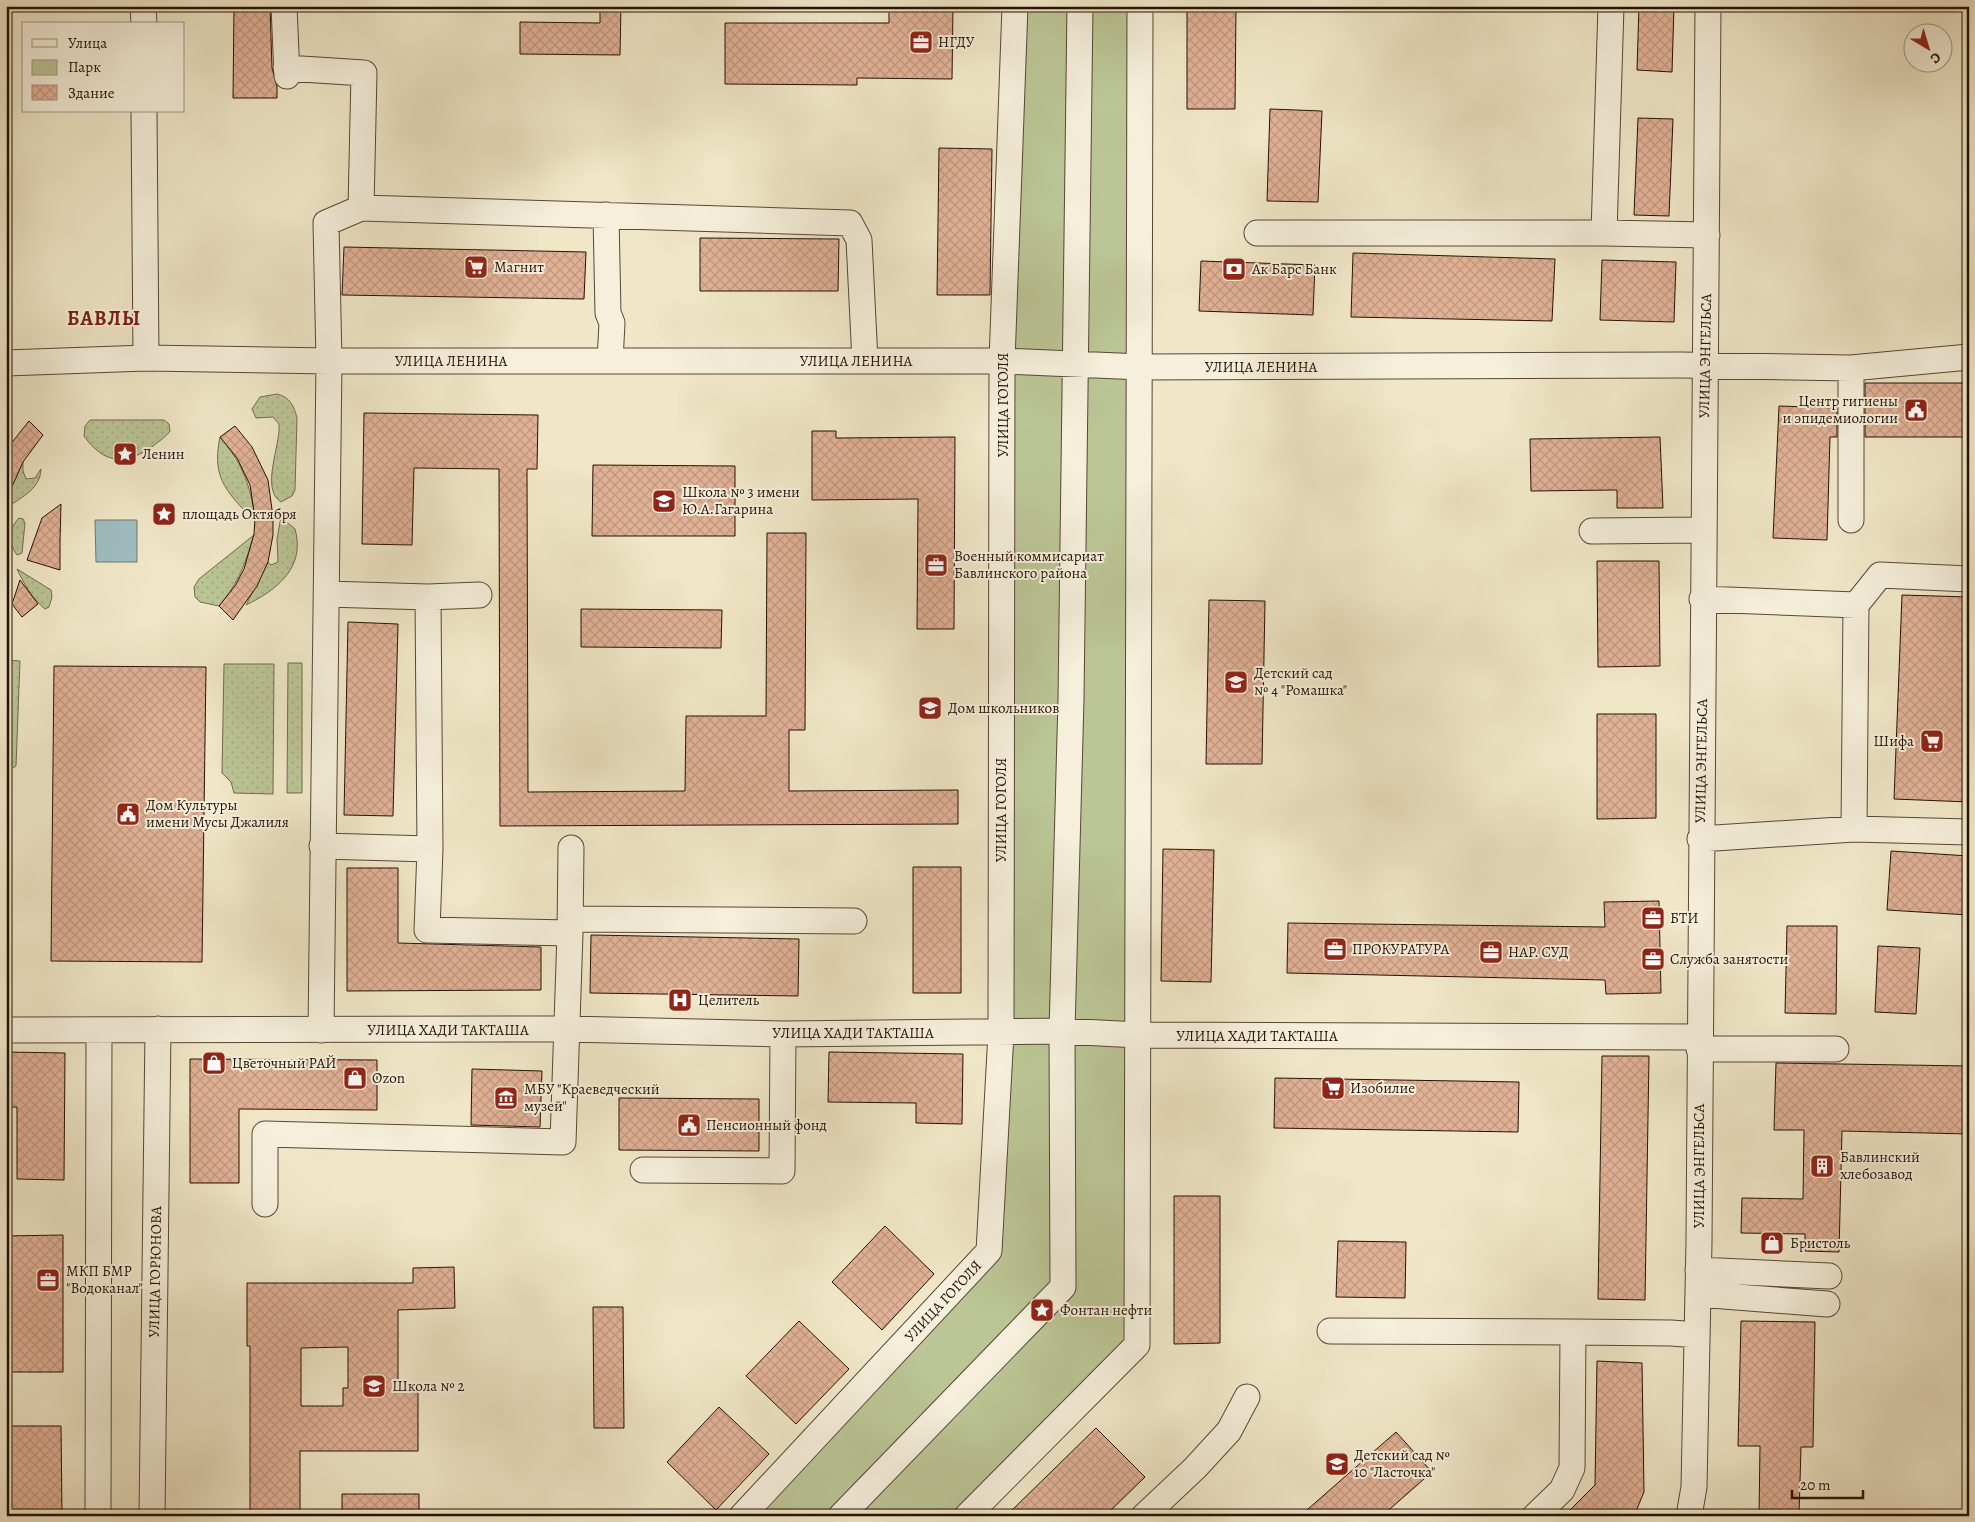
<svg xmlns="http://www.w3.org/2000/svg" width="1975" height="1522" font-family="Alegreya,serif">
<defs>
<pattern id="grass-dots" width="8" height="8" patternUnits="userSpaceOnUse" patternTransform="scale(1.25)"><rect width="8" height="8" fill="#bbc595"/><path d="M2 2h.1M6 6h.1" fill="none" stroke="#a1a87f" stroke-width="1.8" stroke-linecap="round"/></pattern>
<pattern id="building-cross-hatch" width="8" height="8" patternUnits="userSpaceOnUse" patternTransform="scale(1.25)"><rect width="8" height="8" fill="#e1b196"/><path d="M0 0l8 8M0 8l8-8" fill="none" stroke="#c19780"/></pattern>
</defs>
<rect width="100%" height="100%" fill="#f0e7c8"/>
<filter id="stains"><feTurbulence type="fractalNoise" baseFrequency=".004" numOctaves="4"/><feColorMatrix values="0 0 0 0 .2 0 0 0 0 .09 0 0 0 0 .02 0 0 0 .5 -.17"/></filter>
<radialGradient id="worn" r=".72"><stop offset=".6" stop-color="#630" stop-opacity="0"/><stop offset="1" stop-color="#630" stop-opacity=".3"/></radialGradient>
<path fill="url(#grass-dots)" stroke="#706b4d" d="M277,394C290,397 294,406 297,418L295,490L292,496L281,502C260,489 281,445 279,424L273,417L256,418L252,409L260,397Z
M90,420H164L169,424L170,431C166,437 159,441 153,446C125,466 104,464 84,436L85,426Z
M220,437C241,462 249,481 254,512L244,510C221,486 213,471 220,437Z
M23,462V471L26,479L35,478L41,469C40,489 23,496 8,507L12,486Z
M281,517L295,529C306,567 277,590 246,605L268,562L271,565L278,562L277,539Z
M19,518L23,519L25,523L22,553L17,555C8,543 9,528 19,518Z
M254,535C245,564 239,582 219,606L200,602L195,597L194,587L199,579Z
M17,569L51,590L52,597L49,607L45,609C32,598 24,584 17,569Z
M6,660L20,661L16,766L6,772Z
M288,663H302V793H287Z
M224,664H274L273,794L234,793L231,782L222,773Z"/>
<path fill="#bbc595" stroke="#706b4d" d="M1015,6H1140L1137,1345L967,1516H742L989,1251Z"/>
<path fill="#9fbdc0" stroke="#6e7875" d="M95,520H137V562H96Z"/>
<path fill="url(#building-cross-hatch)" stroke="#251105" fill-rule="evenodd" d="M234,6H270L272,68L277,86V98H233Z
M600,6H621L620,55L520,54V22L600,23Z
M889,6H953L952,79L857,78V85L725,84V23H889Z
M1187,6H1236L1235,109H1187Z
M1639,6H1674L1672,72L1637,70Z
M1270,109L1322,111L1318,202L1267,201Z
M1638,118L1673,119L1669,216L1634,215Z
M939,148L992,149L990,295H937Z
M700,238L839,239L838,291H700Z
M344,247L586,252L584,299L342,295Z
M1353,253L1555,259L1552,321L1351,317Z
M1602,260L1676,262L1674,322L1600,320Z
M1201,261L1315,265L1313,315L1199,311Z
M1865,383H1969V437H1865Z
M1779,406L1837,408V437H1830L1827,540L1773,538Z
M364,413L538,415L537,469H527L528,792L685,791L686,716H766L767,533H806L805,730H789V791L958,790V824L500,826L499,469L414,468L412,545L362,544Z
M29,421L43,435L23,462L6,500V450Z
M235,426L252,447L268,480L273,517V535L268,562L257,586L233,620L219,606L235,586L244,569L254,534L255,518L250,485L237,458L220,437Z
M812,431H836V438L955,437L954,629H917L918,499L812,500Z
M1660,437L1663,508H1617V490L1531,491L1530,439Z
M593,465L735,466V536H592Z
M61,504L60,541V570L27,560L42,518Z
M1597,561H1659L1660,666L1598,667Z
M20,580L38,604L22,617L12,604Z
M1902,595L1969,597V802L1894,799Z
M1209,600L1265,601L1262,764H1206Z
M581,609L722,610L721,648L581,647Z
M348,622L398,624L393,816L344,815Z
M54,666L206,667L202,962L51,961Z
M1597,714H1656V818L1597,819Z
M1163,849L1214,850L1211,982L1161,981Z
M1891,851L1969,856V915L1887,910Z
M913,867H961V993H913Z
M347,868H398V943L541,947V990L347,991Z
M1659,901L1661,993L1606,994L1605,980L1287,973L1288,923L1605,927L1604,902Z
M1787,926H1837L1836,1014L1785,1013Z
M591,935L799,939L798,996L590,993Z
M1878,946L1920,948L1916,1014L1875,1012Z
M6,1052L65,1053L64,1180L17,1179V1107H6Z
M829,1052L963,1054L962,1124L916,1123V1103L828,1102Z
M1602,1056H1649L1645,1300L1598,1299Z
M190,1059L377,1060V1110L239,1109V1183H190Z
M1776,1063L1969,1066V1134L1842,1131L1839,1252L1805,1251V1234L1741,1233L1742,1198L1803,1199L1804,1130H1774Z
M472,1069L542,1071L540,1127L471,1125Z
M1275,1078L1519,1082L1518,1132L1274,1128Z
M619,1098L759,1099V1151L619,1150Z
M1174,1196H1220V1343L1174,1344Z
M885,1226L934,1274L882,1330L832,1282Z
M63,1235V1372H6V1236Z
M1338,1241L1406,1242L1405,1298L1336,1297Z
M454,1267L455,1308L398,1310V1388H418V1451H300V1516H250V1346H247V1283H413V1268ZM348,1347V1388H343V1406H301V1348Z
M593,1307H623L624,1428H594Z
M799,1321L849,1369L796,1424L746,1376Z
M1741,1321L1815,1322L1813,1447H1801L1799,1516H1759L1760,1446H1738Z
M1597,1361L1642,1363L1644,1492L1634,1516H1564L1595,1485Z
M719,1407L769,1454L716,1510L667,1462Z
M6,1426H61L62,1516H6Z
M1096,1428L1145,1477L1105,1516H1006Z
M1396,1432L1432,1472L1382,1516H1300Z
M342,1494H419V1516H342Z"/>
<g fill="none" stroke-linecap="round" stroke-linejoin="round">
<g stroke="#584636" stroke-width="27">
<path id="minor" d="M143,6L144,24
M284,6L287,76
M1611,6L1604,233L1707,235
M286,68L364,73L361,208
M144,111L146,358
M606,215L608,313L612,323L610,361
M1257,233H1604
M6,363L146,358L329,361H1002L1141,367L1681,365L1851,368L1969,357
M1851,368V520
M1592,531L1703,530
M428,597L479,595
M1702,599L1856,605L1854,829
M1856,605L1880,575L1969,579
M1700,839L1854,829L1969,832
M322,846L430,849
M571,919L854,921
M570,933L571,848
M6,1030L567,1029L783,1034L1062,1031L1138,1035L1699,1037
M321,1030L329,361L326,223L361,208L850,223L859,240L865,361
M1699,1049H1836
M643,1170L782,1171L783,1034
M265,1204V1134L563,1142L570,933L427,930L430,849L428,597L327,594
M1698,1270L1829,1276
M1698,1294L1827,1304
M1330,1331L1573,1332
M98,1516L99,1030
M152,1516L158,1029
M742,1516L989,1251L1001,1033L1002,361L1015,6
M841,1516L1063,1287L1062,1031L1071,699L1080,6
M967,1516L1137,1345L1140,6
M1144,1516L1195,1468L1229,1431L1247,1397
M1535,1516L1562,1490L1572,1468L1573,1332L1671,1333L1697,1335
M1689,1516L1694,1487L1699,1242L1708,6"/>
</g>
<use href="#minor" stroke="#f5efdb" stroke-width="25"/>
</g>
<defs>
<g id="office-square" transform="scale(1.25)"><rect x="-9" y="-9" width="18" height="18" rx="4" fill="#8f2418" stroke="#f5efdb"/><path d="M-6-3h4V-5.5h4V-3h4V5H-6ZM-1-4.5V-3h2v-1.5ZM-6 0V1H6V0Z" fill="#fff"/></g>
<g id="supermarket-square" transform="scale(1.25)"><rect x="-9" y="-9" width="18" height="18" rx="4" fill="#8f2418" stroke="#f5efdb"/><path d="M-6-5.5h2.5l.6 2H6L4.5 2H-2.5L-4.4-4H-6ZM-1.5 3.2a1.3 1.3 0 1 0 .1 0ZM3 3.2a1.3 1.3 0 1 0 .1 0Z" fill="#fff"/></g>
<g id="bank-square" transform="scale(1.25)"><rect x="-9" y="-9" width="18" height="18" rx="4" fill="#8f2418" stroke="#f5efdb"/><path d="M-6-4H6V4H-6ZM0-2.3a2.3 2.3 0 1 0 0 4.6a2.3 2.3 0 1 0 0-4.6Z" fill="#fff"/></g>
<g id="civic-square" transform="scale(1.25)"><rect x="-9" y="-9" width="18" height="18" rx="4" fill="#8f2418" stroke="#f5efdb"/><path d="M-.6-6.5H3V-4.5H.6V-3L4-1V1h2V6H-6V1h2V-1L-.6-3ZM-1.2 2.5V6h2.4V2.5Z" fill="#fff"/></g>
<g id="sight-square" transform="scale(1.25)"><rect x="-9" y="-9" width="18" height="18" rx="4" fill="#8f2418" stroke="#f5efdb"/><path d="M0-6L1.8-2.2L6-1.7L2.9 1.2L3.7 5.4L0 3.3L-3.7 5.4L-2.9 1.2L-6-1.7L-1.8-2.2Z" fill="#fff"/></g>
<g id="school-square" transform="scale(1.25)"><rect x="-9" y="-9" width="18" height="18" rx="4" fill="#8f2418" stroke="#f5efdb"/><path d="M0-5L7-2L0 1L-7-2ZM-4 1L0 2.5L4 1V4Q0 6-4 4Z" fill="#fff"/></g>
<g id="hospital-square" transform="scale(1.25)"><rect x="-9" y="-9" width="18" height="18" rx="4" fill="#8f2418" stroke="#f5efdb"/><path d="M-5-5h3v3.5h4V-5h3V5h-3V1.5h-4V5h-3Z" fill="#fff"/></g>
<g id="shop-square" transform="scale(1.25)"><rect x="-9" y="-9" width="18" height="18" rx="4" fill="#8f2418" stroke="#f5efdb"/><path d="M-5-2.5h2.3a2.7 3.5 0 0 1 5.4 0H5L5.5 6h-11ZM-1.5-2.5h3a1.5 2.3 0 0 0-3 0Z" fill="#fff"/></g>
<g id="museum-square" transform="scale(1.25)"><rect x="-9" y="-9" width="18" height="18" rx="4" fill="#8f2418" stroke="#f5efdb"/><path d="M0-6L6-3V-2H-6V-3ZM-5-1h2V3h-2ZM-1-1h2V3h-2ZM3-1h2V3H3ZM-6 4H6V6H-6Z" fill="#fff"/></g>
<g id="building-square" transform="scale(1.25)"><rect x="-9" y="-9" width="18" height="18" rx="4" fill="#8f2418" stroke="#f5efdb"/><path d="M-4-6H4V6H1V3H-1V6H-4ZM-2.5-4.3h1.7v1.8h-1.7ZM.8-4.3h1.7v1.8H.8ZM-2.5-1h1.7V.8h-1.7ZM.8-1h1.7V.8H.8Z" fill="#fff"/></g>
</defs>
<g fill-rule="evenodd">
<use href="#office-square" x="921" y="42"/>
<use href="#supermarket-square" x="476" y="267"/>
<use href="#bank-square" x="1234" y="269"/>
<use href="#civic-square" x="1916" y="410"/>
<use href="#sight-square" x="125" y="454"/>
<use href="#school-square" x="664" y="501"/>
<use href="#sight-square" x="164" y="514"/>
<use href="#office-square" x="936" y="565"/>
<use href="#school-square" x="1236" y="682"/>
<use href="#school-square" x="930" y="708"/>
<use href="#supermarket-square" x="1932" y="741"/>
<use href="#civic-square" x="128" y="814"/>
<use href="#office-square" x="1653" y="918"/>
<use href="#office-square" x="1335" y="949"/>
<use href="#office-square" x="1491" y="952"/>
<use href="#office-square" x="1653" y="959"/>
<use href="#hospital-square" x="680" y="1000"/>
<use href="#shop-square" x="214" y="1063"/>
<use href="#shop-square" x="355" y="1078"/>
<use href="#supermarket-square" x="1333" y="1088"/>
<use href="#museum-square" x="506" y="1098"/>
<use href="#civic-square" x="689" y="1125"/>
<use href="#building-square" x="1822" y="1166"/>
<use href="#shop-square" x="1772" y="1243"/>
<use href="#office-square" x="48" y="1280"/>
<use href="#sight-square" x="1042" y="1310"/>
<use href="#school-square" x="374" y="1386"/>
<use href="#school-square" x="1337" y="1464"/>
</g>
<g text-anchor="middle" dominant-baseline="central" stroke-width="4" stroke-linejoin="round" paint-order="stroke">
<g font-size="15" fill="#251105" stroke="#f5efdb" text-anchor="start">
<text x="938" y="42">НГДУ</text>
<text x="494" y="267">Магнит</text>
<text x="1252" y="269">Ак Барс Банк</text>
<text x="1898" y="401" text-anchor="end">Центр гигиены<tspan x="1898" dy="17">и эпидемиологии</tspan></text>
<text x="142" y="454">Ленин</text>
<text x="682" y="492">Школа № 3 имени<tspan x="682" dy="17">Ю.А.Гагарина</tspan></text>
<text x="182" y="514">площадь Октября</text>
<text x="954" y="556">Военный коммисариат<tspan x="954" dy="17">Бавлинского района</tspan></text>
<text x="1254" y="673">Детский сад<tspan x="1254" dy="17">№ 4 "Ромашка"</tspan></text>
<text x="948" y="708">Дом школьников</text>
<text x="1914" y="741" text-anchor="end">Шифа</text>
<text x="146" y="805">Дом Культуры<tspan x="146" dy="17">имени Мусы Джалиля</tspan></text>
<text x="1670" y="918">БТИ</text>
<text x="1352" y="949">ПРОКУРАТУРА</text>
<text x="1508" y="952">НАР. СУД</text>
<text x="1670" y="959">Служба занятости</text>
<text x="698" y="1000">Целитель</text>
<text x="232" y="1063">Цветочный РАЙ</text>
<text x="372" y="1078">Ozon</text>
<text x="1350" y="1088">Изобилие</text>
<text x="524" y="1089">МБУ "Краеведческий<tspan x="524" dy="17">музей"</tspan></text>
<text x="706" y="1125">Пенсионный фонд</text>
<text x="1840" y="1157">Бавлинский<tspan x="1840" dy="17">хлебозавод</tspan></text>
<text x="1790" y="1243">Бристоль</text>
<text x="66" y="1271">МКП БМР<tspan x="66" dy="17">"Водоканал"</tspan></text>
<text x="1060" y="1310">Фонтан нефти</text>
<text x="392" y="1386">Школа № 2</text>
<text x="1354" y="1455">Детский сад №<tspan x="1354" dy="17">10 "Ласточка"</tspan></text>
</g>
<g font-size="15" fill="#251105" stroke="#f5efdb">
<text transform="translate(1705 356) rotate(-89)">УЛИЦА ЭНГЕЛЬСА</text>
<text x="451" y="361">УЛИЦА ЛЕНИНА</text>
<text x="856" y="361">УЛИЦА ЛЕНИНА</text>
<text x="1261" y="367">УЛИЦА ЛЕНИНА</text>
<text transform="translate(1003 405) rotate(-90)">УЛИЦА ГОГОЛЯ</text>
<text transform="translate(1701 761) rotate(-89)">УЛИЦА ЭНГЕЛЬСА</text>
<text transform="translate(1001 810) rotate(-90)">УЛИЦА ГОГОЛЯ</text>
<text x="448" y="1030">УЛИЦА ХАДИ ТАКТАША</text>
<text x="853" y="1033">УЛИЦА ХАДИ ТАКТАША</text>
<text x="1257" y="1036">УЛИЦА ХАДИ ТАКТАША</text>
<text transform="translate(1699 1166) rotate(-90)">УЛИЦА ЭНГЕЛЬСА</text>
<text transform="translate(155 1272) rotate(-89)">УЛИЦА ГОРЮНОВА</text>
<text transform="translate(943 1301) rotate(-47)">УЛИЦА ГОГОЛЯ</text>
</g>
<g font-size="20" font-weight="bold" letter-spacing="1" fill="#7a1f14" stroke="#f5efdb">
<text x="104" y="318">БАВЛЫ</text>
</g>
</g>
<rect width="1975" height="1522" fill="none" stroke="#f0e7c8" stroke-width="25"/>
<rect x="8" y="8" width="1960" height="1507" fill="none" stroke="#251105" stroke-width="2.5"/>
<rect x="12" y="12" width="1950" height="1497" fill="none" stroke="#251105"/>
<rect x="22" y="22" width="162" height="90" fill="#f5efdb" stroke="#a29685"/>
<rect x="32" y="39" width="25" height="8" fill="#f5efdb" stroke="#a29685"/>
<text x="68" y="48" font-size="15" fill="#251105">Улица</text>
<rect x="32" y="60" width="25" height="15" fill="#bbc595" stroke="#a29685"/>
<text x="68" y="72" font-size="15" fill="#251105">Парк</text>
<rect x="32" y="85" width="25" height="15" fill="url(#building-cross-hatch)" stroke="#a29685"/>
<text x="68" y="98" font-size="15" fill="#251105">Здание</text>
<g transform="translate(1928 48) rotate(142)"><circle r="24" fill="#f5efdb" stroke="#a29685"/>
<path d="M0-4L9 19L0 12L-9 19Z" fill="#8f2418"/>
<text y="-8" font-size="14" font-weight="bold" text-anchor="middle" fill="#251105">С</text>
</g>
<path d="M1792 1490v8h71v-8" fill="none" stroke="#251105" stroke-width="2.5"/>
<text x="1800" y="1490" font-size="15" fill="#251105" stroke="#f5efdb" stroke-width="4" paint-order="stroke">20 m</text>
<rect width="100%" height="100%" filter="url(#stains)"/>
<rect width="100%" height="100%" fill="url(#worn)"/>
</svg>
